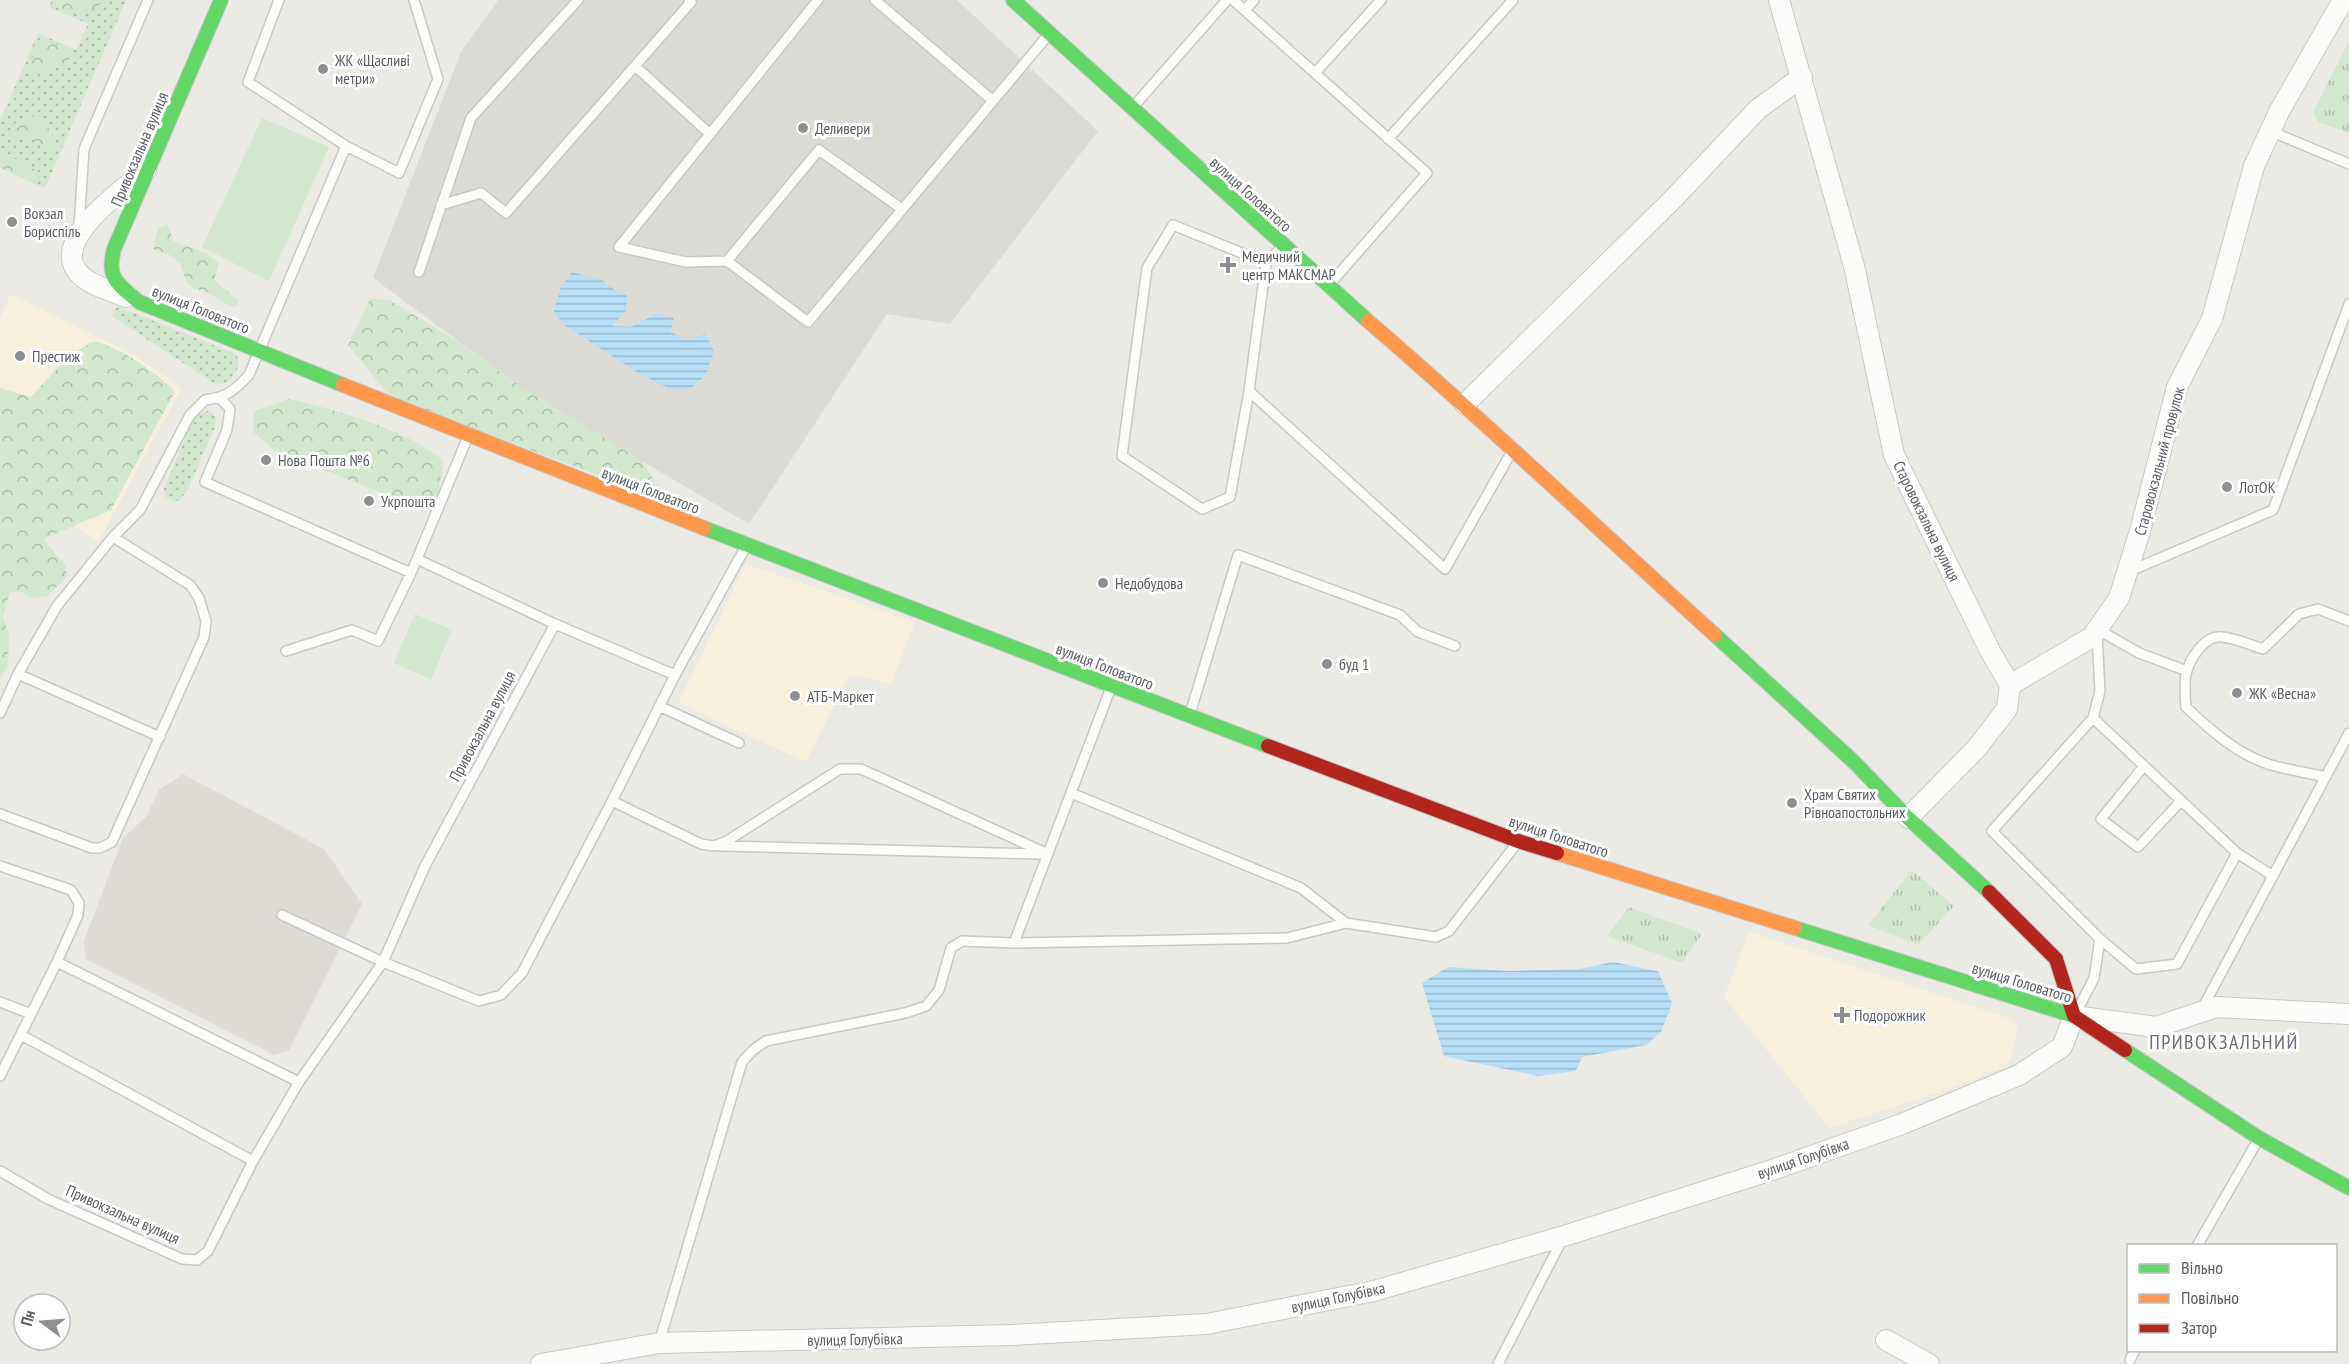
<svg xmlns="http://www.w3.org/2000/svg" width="2349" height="1364" font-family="'PT Sans Narrow',sans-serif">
<defs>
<pattern id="grass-dots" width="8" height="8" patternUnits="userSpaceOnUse" patternTransform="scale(1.5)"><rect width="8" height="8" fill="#d3e8cf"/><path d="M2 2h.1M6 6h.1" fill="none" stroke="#aebfac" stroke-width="1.8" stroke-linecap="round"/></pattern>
<pattern id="forest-crowns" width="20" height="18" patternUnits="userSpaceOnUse" patternTransform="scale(1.5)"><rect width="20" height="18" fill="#d3e8cf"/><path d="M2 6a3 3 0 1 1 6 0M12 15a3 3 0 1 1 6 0" fill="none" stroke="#aebfac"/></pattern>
<pattern id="park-tufts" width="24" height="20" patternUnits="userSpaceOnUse" patternTransform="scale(1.5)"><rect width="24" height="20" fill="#d3e8cf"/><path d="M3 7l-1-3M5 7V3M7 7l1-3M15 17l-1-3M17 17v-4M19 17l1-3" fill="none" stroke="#aebfac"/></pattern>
<pattern id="water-rules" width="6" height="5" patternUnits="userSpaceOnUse" patternTransform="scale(1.5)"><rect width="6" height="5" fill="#b7dff7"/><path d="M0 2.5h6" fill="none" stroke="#98b8cc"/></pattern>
</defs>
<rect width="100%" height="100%" fill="#ebeae5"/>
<path fill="#f6f0dd" d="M11,294L134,355L182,388L98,542L0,476V318Z
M746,564L915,622L891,684L850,674L806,762L678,703Z
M1749,932L2013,1020L2018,1028L2010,1061L1994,1071L1937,1093L1829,1128L1724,997Z"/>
<path fill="#dcdbd6" d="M498,0H957L1098,131L950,324L887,314L749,524L538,400L373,278L461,52Z"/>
<path fill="#dedcd5" d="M183,774L324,849L362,904L289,1050L274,1055L86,959L84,941L123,838L146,817L159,790Z"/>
<path fill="url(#grass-dots)" d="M52,0H126L45,188L0,168V121L38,33L76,50L88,24L49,7Z
M117,306L236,354C242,366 235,375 227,383L219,384L212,382L112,316Z
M207,411L213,413L216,419L215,427L187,491L179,501H172L165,496L164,489L193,420L199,414Z"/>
<path fill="url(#forest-crowns)" d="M53,0H102L97,7L84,14L54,6Z
M48,40L58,45L72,57C63,66 40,80 29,72C32,58 34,46 48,40Z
M33,116H41C44,119 56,142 57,146L52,151L31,139L10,135L11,125Z
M0,153C9,155 33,167 40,173V180L35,184L0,168Z
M168,225L173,241L206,253L219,263L214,280L239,301L235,307H232L207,292L195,289L187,283L180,263L168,254L153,249L158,228Z
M370,299L389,300L457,341L509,379L642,461L658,487L622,484L392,399L348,345Z
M95,341C124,350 152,370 175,391L111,510L43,539L65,565L67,576L48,596L32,598L21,592H10L3,617L9,636L8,666L0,679V388L31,397C50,377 69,351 95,341Z
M289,399C331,408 414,432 443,461L439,491L428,507L413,506L273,449L253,432L254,411Z"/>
<path fill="url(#park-tufts)" d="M2349,41V133L2318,122L2313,112Z
M1912,870L1954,906L1918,945L1868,925Z
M1629,907L1702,934L1682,963L1607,936Z"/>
<path fill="#d3e8cf" d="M262,118L329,147L269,281L202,247Z
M415,614L452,630L431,679L394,663Z"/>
<path fill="url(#water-rules)" d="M572,272L602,280L618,292L627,295L626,310L612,326L631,327L658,313L674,318L670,332L687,340L705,334L714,351L706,374L689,390L670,389L640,374L564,325L554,311L560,289Z
M1613,962L1658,971L1672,1003L1661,1032L1646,1045L1582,1057L1576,1071L1538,1076L1444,1056L1422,983L1448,967L1510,971L1579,969Z"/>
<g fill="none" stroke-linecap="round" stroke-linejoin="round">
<g stroke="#c8c8c7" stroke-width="12">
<path id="lane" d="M279,0L248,82L346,146L399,173L438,79L414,0
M818,0L619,247L686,262L727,261L808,322L1049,34
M875,0L992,100
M1233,0L1427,173L1330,284
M1245,10L1254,0
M635,66L710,134
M1315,73L1381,0
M1134,106L1227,0
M2270,131L2349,164
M1388,139L1513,0
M441,205L481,193L506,213L691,2L689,0
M79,227L84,149L148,0
M1282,247L1266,263L1249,391L1445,569L1511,453
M727,261L819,150L902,209
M419,272L471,118L578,0
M1249,391L1230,497L1202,509L1122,456L1147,268L1173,225L1266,263
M220,398L230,409L227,430L205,482L411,573L417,559
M467,439L417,559L555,624
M745,548L675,675L612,801L701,844L714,846L727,841L840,769H861L1048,854
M2130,571L2273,510L2349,304
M2097,629L2139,653L2187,671
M286,651L352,630L378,641L411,573
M18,674L160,737
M659,706L739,743
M0,713L18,674L57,606L113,537L140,510L190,415L205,400C227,397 234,391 249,375L346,146
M1190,714L1238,555L1400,615L1418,632L1455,646
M2093,718L2237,853
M2144,766L2101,819L2138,847L2181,801
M2326,777C2308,773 2289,770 2271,765C2238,755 2210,730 2186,707C2185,696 2184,685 2186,674C2189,660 2205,634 2222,637C2236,638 2250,645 2263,649L2299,614L2318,609L2349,621
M1071,793L1301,888L1346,923L1436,937L1449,931L1517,843
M612,801L522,973L501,995L479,1001L383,962L425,866L555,624L675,675
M0,814L92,848H100L112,842L204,637L206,621L199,598L190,585L113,537
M720,846L1042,854
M0,866L71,890L79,903L78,915L57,962
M2100,939L2136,969L2177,964L2237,853L2273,876
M1014,943L1110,690
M0,1002L31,1014
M2078,1009L2094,978L2100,939L1992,831L2093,718L2100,691L2097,634
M2202,1009L2349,733
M21,1035L253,1161
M0,1076L57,962L299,1082
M0,1171L48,1199L182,1259L197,1260L208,1251L253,1161L299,1082L383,962L282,915
M2197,1246L2258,1140
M659,1343L742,1062L753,1050L766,1041L905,1013L926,1006L939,990L951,948L962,941L1014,943L1287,938L1346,923
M2130,1360L2135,1350
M1498,1364L1563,1238"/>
</g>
<g stroke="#c8c8c7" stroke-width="22">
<path id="street" d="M1779,0L1854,266L1894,455L1990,651L2010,685L2007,709L1976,749L1908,818
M126,297C111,290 83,284 75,268C57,235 124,189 146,170
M1465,404L1674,198L1758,109L1802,77
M2010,685L2092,637L2119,598L2140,531L2177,387L2212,319L2254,166L2280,110L2343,0
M1886,1340L1929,1364
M541,1364L659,1343L1012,1335L1207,1324L1374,1291L1564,1236L1775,1169L1902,1124L2019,1075L2062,1047L2074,1016L2156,1027L2216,1007L2349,1014"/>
</g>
<g stroke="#c7c7c6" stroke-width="16">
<path id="fast" d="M221,0L114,249C106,279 118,284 139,302L343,385
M1013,0L1368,321
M704,528L1268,746
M1715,635L1854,762L1908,818L1989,892
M1795,928L2074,1016
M2125,1050L2259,1138L2349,1188"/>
</g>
<g stroke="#c7c7c6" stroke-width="16">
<path id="slow" d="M1368,321C1487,423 1599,530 1715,635
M343,385L704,528
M1557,853L1795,928"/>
</g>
<g stroke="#c7c7c6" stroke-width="16">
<path id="jam" d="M1268,746L1518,841L1557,853
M1989,892L2056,959L2074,1016L2125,1050"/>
</g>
<use href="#lane" stroke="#fcfcfb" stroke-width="9"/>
<use href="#street" stroke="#fcfcfb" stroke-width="20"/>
<use href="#fast" stroke="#63d668" stroke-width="14"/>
<use href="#slow" stroke="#ff974d" stroke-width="14"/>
<use href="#jam" stroke="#b3261e" stroke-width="14"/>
</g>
<g fill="#8d9091" stroke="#fff" stroke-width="2">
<circle cx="323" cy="69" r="6"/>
<circle cx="803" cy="128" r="6"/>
<circle cx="12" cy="222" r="6"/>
<path d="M1225 256h6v6h6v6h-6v6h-6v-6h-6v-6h6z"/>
<circle cx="20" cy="356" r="6"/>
<circle cx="266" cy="460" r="6"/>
<circle cx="2227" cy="487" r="6"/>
<circle cx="369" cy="501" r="6"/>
<circle cx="1103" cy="583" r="6"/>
<circle cx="1327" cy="664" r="6"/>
<circle cx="2237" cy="693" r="6"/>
<circle cx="795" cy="696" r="6"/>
<circle cx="1792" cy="803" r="6"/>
<path d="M1839 1006h6v6h6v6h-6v6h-6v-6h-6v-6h6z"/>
</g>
<g text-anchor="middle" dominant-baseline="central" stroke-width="6" stroke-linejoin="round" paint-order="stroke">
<g font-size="16" fill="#5a5f64" stroke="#fff" text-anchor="start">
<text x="335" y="60">ЖК «Щасливі<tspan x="335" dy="18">метри»</tspan></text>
<text x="815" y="128">Деливери</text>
<text x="24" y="213">Вокзал<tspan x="24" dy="18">Бориспіль</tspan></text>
<text x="1242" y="256">Медичний<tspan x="1242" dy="18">центр МАКСМАР</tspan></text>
<text x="32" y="356">Престиж</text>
<text x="278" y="460">Нова Пошта №6</text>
<text x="2239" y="487">ЛотОК</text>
<text x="381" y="501">Укрпошта</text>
<text x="1115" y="583">Недобудова</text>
<text x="1339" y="664">буд 1</text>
<text x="2249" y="693">ЖК «Весна»</text>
<text x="807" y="696">АТБ-Маркет</text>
<text x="1804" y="794">Храм Святих<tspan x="1804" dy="18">Рівноапостольних</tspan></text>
<text x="1854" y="1015">Подорожник</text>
</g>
<g font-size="16" fill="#5a5f64" stroke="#fff">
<text transform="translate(139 149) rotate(-67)">Привокзальна вулиця</text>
<text transform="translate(1251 194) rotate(42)">вулиця Головатого</text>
<text transform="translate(201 309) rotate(22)">вулиця Головатого</text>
<text transform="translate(2159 461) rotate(-75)">Старовокзальний провулок</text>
<text transform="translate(651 490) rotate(21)">вулиця Головатого</text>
<text transform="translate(1927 521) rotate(64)">Старовокзальна вулиця</text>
<text transform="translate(1105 666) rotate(21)">вулиця Головатого</text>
<text transform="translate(482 726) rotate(-62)">Привокзальна вулиця</text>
<text transform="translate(1559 836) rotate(18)">вулиця Головатого</text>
<text transform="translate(2022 982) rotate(17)">вулиця Головатого</text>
<text transform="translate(1803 1158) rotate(-19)">вулиця Голубівка</text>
<text transform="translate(123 1214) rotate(24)">Привокзальна вулиця</text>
<text transform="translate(1338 1297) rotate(-12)">вулиця Голубівка</text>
<text transform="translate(855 1339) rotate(-1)">вулиця Голубівка</text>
</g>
<g font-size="20" letter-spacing="1.5" fill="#6b7176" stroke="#fff">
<text x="2224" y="1042">ПРИВОКЗАЛЬНИЙ</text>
</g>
</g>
<rect x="2127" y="1244" width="210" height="108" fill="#ffffff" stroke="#bdbfc1" stroke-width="1.5"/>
<rect x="2139" y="1264" width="30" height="9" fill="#63d668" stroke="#bdbfc1" stroke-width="1.5"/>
<text x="2181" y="1274" font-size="18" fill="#5a5f64">Вільно</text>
<rect x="2139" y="1294" width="30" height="9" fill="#ff974d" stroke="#bdbfc1" stroke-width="1.5"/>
<text x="2181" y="1304" font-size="18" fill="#5a5f64">Повільно</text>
<rect x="2139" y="1324" width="30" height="9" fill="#b3261e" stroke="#bdbfc1" stroke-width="1.5"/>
<text x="2181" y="1334" font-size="18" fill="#5a5f64">Затор</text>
<g transform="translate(42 1322) rotate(286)"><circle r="28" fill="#ffffff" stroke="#bdbfc1" stroke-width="1.5"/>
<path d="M0-4.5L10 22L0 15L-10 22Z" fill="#8d9091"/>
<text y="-9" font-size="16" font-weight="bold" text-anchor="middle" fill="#5a5f64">Пн</text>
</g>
</svg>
